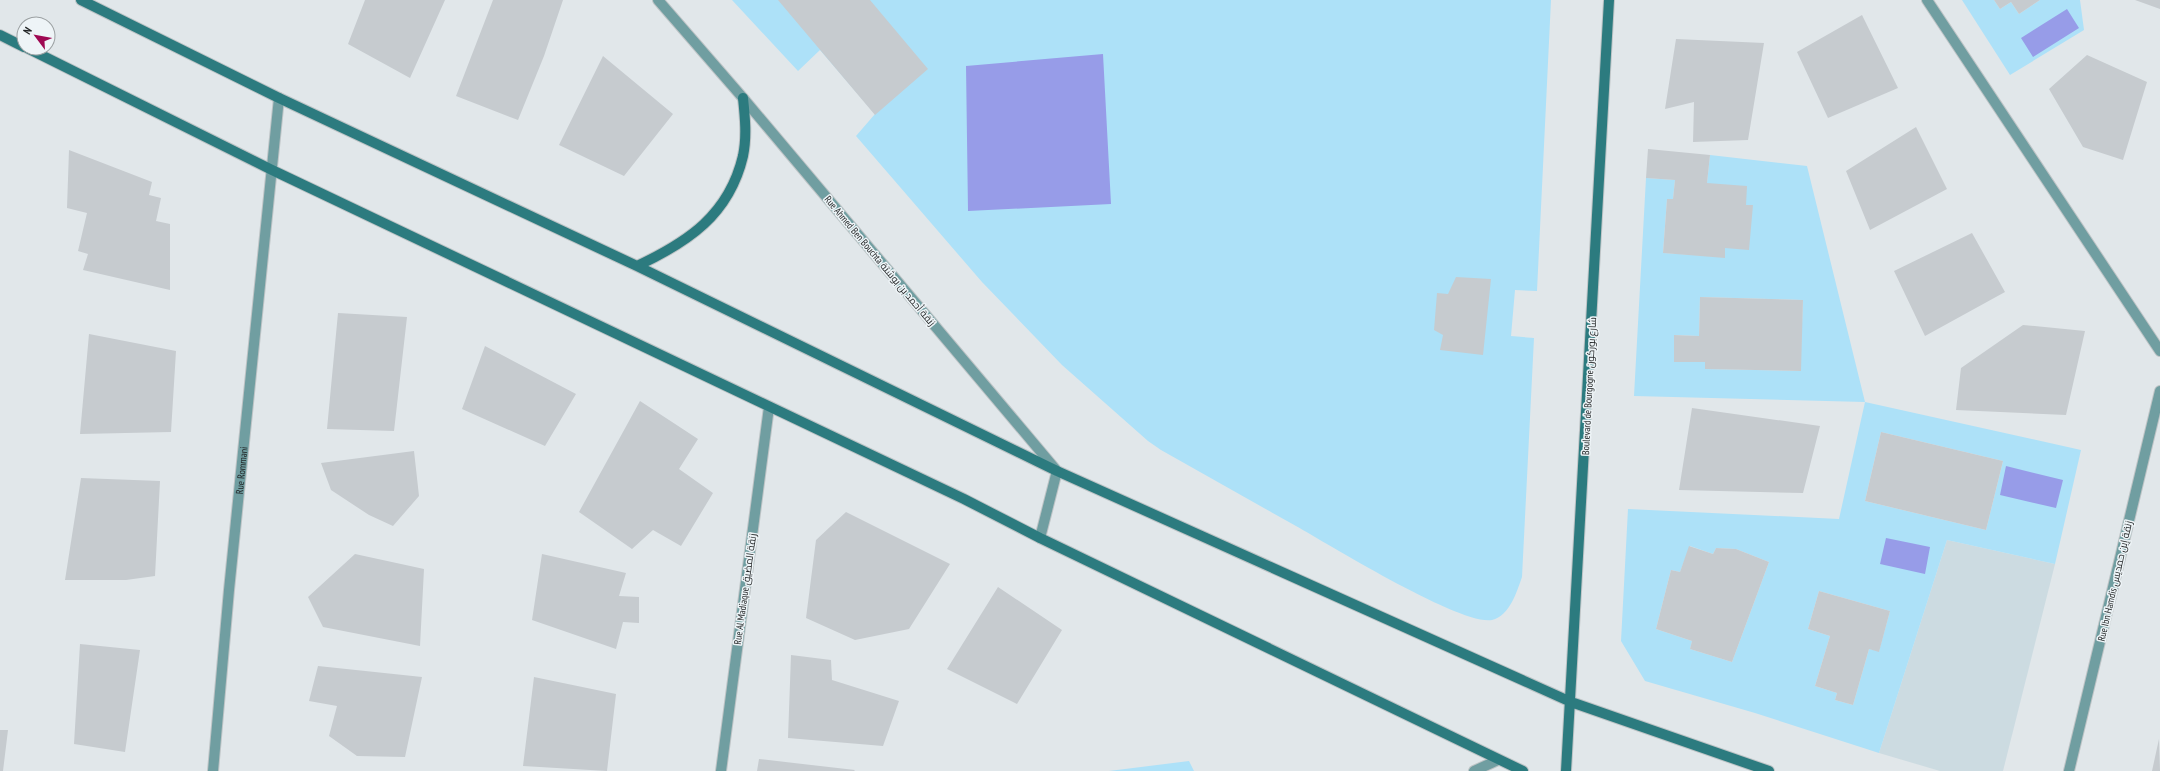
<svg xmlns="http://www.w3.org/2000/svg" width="2160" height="771" font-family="'PT Sans Narrow',Cairo,sans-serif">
<rect width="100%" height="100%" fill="#e1e7ea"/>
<path fill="#ccdbe1" d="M1947,540L2055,564L2003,771H1940L1879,753Z"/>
<path fill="#ade1f8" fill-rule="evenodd" d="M732,0H1551L1537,291L1515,290L1511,336L1534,338L1522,577C1517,591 1510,616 1492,620C1461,626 1328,544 1296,526C1251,501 1206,475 1161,450L1148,441L1062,365L982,282L856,136L875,114L820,50L798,71Z
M1962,0H1994L2000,9L2011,2L2019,14L2040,0H2080L2084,30L2010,75Z
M1710,155L1807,166L1865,402L2081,450L2055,564L1947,540L1879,753L1755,713L1645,681L1621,641L1628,509L1839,519L1865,402L1634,396L1646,178L1675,180L1673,199H1667L1663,253L1725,257V248L1753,205H1746L1707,183ZM1700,297L1803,300L1800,371L1705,369V362H1674V335L1699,336ZM1881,432L2003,461L1986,530L1865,501ZM1690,546L1713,554L1716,548L1736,549L1769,562L1732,662L1690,649L1692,641L1656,629L1671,570L1680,572ZM1819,591L1890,611L1879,651L1869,649L1853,705L1835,700L1837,693L1815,686L1830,636L1808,629Z
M1189,761L1194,771H1109Z"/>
<path fill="#979ce8" d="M2067,9L2079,28L2033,57L2021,38Z
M1103,54L1111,204L968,211L966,66Z
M2006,466L2063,480L2056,508L2000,495Z
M1886,538L1930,547L1925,574L1880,564Z"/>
<path fill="#c6cbcf" d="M365,0H445L410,78L348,44Z
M493,0H563L544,56L518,120L456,96Z
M778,0H870L928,69L875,115Z
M1994,0H2040L2019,14L2011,2L2000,9Z
M2135,0H2160V9Z
M1862,15L1898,88L1828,118L1797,52Z
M1676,39L1764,43L1748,140L1693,142L1694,102L1665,109Z
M2087,55L2147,82L2123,160L2083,147L2049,89Z
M603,56L673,114L624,176L559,145Z
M1916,127L1947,189L1870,230L1846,171Z
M1648,149L1710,155L1707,183L1747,186L1746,205H1753L1749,250L1725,248V258L1663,253L1667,199H1673L1675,180L1646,178Z
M69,150L152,182L149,195L161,198L156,221L170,224V290L83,270L88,254L78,251L87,213L67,208Z
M1972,233L2005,292L1925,336L1894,271Z
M1456,277L1491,279L1483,355L1440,350L1443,335L1434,330L1437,293L1448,294Z
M1700,297L1803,300L1801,371L1705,369V362H1674V335L1699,336Z
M338,313L407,317L394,431L327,429Z
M2023,325L2085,331L2066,415L1956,410L1961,368Z
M89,334L176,351L171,432L80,434Z
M485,346L576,394L545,446L462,409Z
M640,401L698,439L679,469L713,493L681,546L653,530L632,549L579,512Z
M1692,408L1820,426L1803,493L1679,490Z
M1881,432L2003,461L1986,530L1865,501Z
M414,451L419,496L393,526L369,515L331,490L321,463Z
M81,478L160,481L155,576L126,580H65Z
M846,512L950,564L909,629L855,640L806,618L816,540Z
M1689,546L1713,554L1716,548L1736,549L1769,562L1732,662L1690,649L1692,641L1656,629L1671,570L1680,572Z
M355,554L424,569L420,646L323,627L308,597Z
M542,554L626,573L619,596L639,597V623L623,622L616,649L532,620Z
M998,587L1062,630L1017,704L947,669Z
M1819,591L1890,611L1879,652L1869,649L1853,705L1835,700L1837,693L1815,686L1830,636L1808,629Z
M80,644L140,650L125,752L74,744Z
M791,655L831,660L832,680L899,701L883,746L788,738Z
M318,666L422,677L405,757L357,756L329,736L337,706L309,701Z
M534,677L616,694L607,771L523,766Z
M0,730H8L3,771H0Z
M2159,739L2160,771H2152Z
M759,759L855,770L854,771H757Z"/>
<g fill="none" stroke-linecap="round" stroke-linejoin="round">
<g stroke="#bec4c6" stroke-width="12">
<g id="minor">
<path d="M658,0L743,98L1057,471L1040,538"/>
<path d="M1927,0L2160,351"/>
<path id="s1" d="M213,771L229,590L279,98"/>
<path d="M721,771L769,407"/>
<path d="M1474,771L1498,760"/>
<path d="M2069,771L2160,391"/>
</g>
</g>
<g stroke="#bec4c6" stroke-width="12">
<path id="secondary" d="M81,0L279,98L637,266L1057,471L1571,702L1769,771
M0,35L24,47
M27,48L272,170L964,499L1040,538L1523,771
M637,266C688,242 729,215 743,156C747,137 745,117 743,98
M1566,771L1609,0"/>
</g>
<use href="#minor" stroke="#709ea1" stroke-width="10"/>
<use href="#secondary" stroke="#2c7b7f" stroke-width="10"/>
</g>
<g text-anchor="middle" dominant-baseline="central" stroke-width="3" stroke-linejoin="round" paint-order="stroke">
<g font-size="10" fill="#1f2223" stroke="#eef4f7">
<text transform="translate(880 261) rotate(50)">Rue Ahmed Ben Bouchta زنقة أحمد بن بوشتة</text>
<text transform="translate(1589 386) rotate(-87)">Boulevard de Bourgogne شارع بوركون</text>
<text stroke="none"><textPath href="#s1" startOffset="302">Rue Rommani</textPath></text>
<text transform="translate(2115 581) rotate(-77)">Rue Ibn Hamdis زنقة إبن حمديس</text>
<text transform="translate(745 589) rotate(-82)">Rue Al Madiaque زنقة المضيق</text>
</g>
</g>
<g transform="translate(36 36) rotate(302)"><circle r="19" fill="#eef4f7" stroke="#9ba0a2"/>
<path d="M0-3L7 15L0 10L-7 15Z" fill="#9e0852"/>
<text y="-6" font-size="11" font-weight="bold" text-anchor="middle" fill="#1f2223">N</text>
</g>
</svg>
